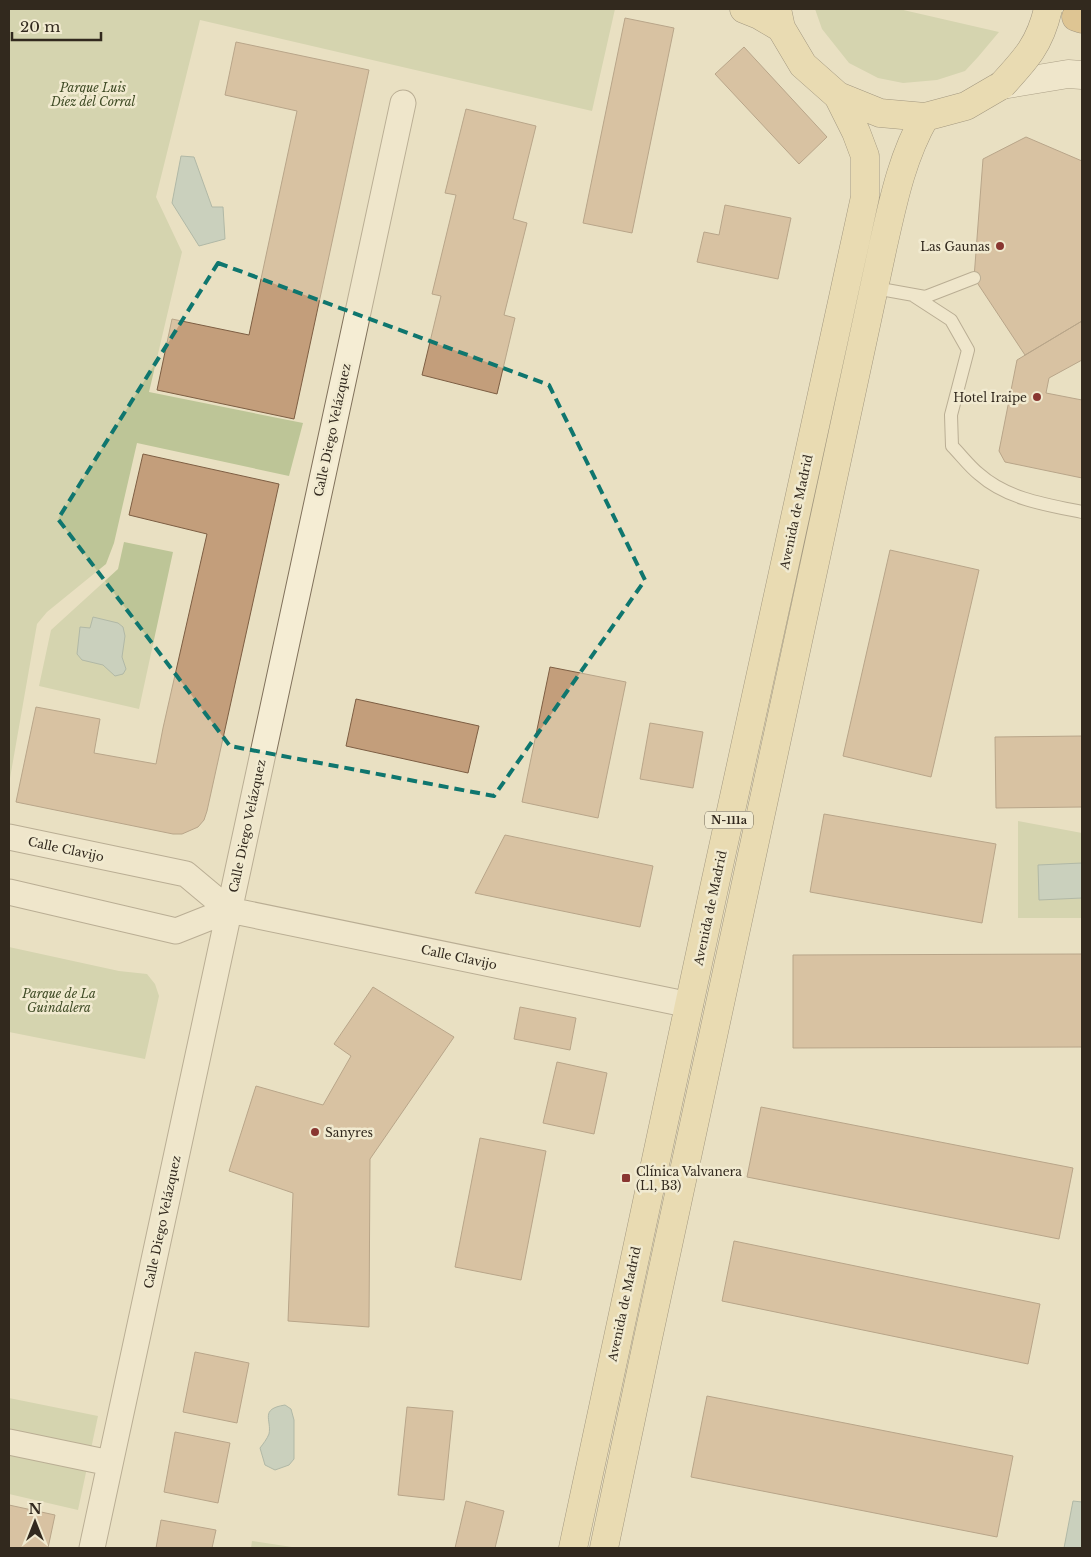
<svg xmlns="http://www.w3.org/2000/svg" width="1091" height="1557" font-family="'Libre Baskerville',serif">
<rect width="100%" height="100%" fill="#e9e0c2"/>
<path fill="#bdc597" d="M9,9H615L592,111L200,20L156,197L182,252L149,392L303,423L289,476L137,443L114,543L106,564L47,612L37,624L9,784Z
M815,9H899L999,32L978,57L965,71L937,80L903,83L878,78L849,63L822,29Z
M124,542L173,552L139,709L39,686L51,630L118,569Z
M1018,821L1082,833V918H1018Z
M9,947L119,971L147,974L155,984L159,996L145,1059L9,1032Z
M9,1398L98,1416L78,1510L9,1494Z
M252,1541L292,1547V1548H251Z"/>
<path fill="#a4bcb6" stroke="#6c8883" d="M181,156L194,157L212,207H223L225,239L199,246L172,203Z
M93,617L118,623L123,627L125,636L122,657L126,669L123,674L115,676L103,665L82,660L77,654L80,627L90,628Z
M1082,863V898L1039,900L1038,865Z
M285,1405L291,1409L294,1420V1459L289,1465L275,1470L265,1465L260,1448C263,1444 267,1439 269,1434C272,1420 259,1409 285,1405Z
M1073,1501L1082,1502V1548H1064Z"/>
<path fill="#c39e7b" stroke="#7d5e43" d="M625,18L674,28L632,233L583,223Z
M236,42L369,70L294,419L157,390L172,319L249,335L297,111L225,95Z
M744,47L827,137L799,164L715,74Z
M466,109L536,126L513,219L527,223L504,315L515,318L497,394L422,375L441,296L432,294L456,195L445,193Z
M1026,137L1082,161V321L1025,355L974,278L983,159Z
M725,205L791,218L778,279L697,262L704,232L719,235Z
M1082,321V360L1049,378L1046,393L1082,400V478L1005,462L999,451L1017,360Z
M143,454L279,484L207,811L204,820L198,827L182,834H173L16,802L36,707L100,719L94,753L156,764L163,728L207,534L129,515Z
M890,550L979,570L931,777L843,756Z
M550,667L626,682L598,818L522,802Z
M356,699L479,726L468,773L346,746Z
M650,723L703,732L693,788L640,779Z
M1082,736V807L996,808L995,737Z
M824,814L996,844L982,923L810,892Z
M505,835L653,866L640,927L475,893Z
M1082,954V1047L793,1048V955Z
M373,987L454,1037L370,1159L369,1327L288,1321L293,1193L229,1171L256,1086L323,1105L351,1056L334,1044Z
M520,1007L576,1018L570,1050L514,1039Z
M557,1062L607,1073L594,1134L543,1123Z
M761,1107L1073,1168L1059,1239L747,1177Z
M480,1138L546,1151L521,1280L455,1267Z
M734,1241L1040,1304L1028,1364L722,1301Z
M195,1352L249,1363L237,1423L183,1412Z
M707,1396L1013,1456L997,1537L691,1477Z
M407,1407L453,1411L444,1500L398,1495Z
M175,1432L230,1443L218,1503L164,1492Z
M466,1501L504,1511L495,1548H455Z
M9,1505L55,1515L48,1548H9Z
M161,1520L216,1530L212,1548H156Z"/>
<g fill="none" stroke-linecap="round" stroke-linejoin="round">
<g stroke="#80715b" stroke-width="14">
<path id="lane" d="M875,288L925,297L974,278
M914,296L951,320L968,350L951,415L952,446C961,455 969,466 979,474C1007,499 1047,505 1082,512"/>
</g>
<g stroke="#80715b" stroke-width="27">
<path id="street" d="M9,837L186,874L229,910L690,1005
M9,892L176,931L229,910
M9,1442L110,1463
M92,1548L403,103"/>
</g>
<g stroke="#62533e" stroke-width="29">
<path id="secondary" d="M1002,85L1068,74L1082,75"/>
</g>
<g stroke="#4e402f" stroke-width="29">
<path id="primary" d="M744,9L759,15L781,28
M777,9L781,28L803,65L838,96L880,113L925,117L966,106L1002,85
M573,1548L713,893L865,197V156L856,132L838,96
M604,1548L647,1343L883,246C893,202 902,157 925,117"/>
</g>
<g stroke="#4e402f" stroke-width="29">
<path id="highway" d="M1076,17L1082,19"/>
</g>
<use href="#lane" stroke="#f5edd4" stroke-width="12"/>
<use href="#street" stroke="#f5edd4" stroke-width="25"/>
<use href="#secondary" stroke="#f5edd4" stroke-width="28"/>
<use href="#primary" stroke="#e9d69d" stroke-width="28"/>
<use href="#highway" stroke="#d0a45a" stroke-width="28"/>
<g stroke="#4e402f" stroke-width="29" stroke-linecap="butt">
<path id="primary-bridge" d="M1002,85C1026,59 1040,44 1048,9"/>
</g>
<use href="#primary-bridge" stroke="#e9d69d" stroke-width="28"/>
</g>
<path d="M0 0H1091V1557H0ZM218,263L549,385L645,580L494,796L230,746L58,519Z" fill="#e9e0c2" fill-opacity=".55" fill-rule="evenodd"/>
<path fill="none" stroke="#0f766e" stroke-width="4" stroke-dasharray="10 6" stroke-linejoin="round" d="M218,263L549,385L645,580L494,796L230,746L58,519Z"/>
<g fill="#893631" stroke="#f1ead0" stroke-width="2">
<circle cx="1000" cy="246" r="5"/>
<circle cx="1037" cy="397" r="5"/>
<circle cx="315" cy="1132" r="5"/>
<rect x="621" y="1173" width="10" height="10" rx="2.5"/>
</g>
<g text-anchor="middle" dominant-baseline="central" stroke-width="5" stroke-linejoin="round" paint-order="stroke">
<rect fill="#f1ead0" stroke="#6b6353" stroke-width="1" x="705" y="811.5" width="48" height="17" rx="4"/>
<g font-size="11" font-weight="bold" fill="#32291e">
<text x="729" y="820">N-111a</text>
</g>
<g font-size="12" font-style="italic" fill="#404c26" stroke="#f1ead0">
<text x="93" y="87">Parque Luis<tspan x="93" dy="14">Díez del Corral</tspan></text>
<text x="59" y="993">Parque de La<tspan x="59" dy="14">Guindalera</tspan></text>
</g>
<g font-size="12" fill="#32291e" stroke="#f1ead0" text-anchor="end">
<text x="990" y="246">Las Gaunas</text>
<text x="1027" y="397">Hotel Iraipe</text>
<text x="325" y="1132" text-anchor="start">Sanyres</text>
<text x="636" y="1171" text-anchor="start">Clínica Valvanera<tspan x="636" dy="14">(L1, B3)</tspan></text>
</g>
<g font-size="12" fill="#32291e" stroke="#f1ead0">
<text transform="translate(332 430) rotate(-78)">Calle Diego Velázquez</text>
<text transform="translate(796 512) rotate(-78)">Avenida de Madrid</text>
<text transform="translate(247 826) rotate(-78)">Calle Diego Velázquez</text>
<text transform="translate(66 849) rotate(12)">Calle Clavijo</text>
<text transform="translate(710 908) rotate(-78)">Avenida de Madrid</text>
<text transform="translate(459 957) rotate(12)">Calle Clavijo</text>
<text transform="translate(162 1222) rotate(-78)">Calle Diego Velázquez</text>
<text transform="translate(624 1304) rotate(-78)">Avenida de Madrid</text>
</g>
</g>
<rect width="1091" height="1557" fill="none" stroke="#32291e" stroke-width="20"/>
<g transform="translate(35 1522)" stroke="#f1ead0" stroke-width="4" paint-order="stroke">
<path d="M0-4L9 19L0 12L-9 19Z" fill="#32291e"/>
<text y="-8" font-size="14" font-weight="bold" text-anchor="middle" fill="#32291e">N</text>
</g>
<path d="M12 32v8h89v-8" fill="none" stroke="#32291e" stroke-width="2.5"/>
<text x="20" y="32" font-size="15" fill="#32291e" stroke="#f1ead0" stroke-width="4" paint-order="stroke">20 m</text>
</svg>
